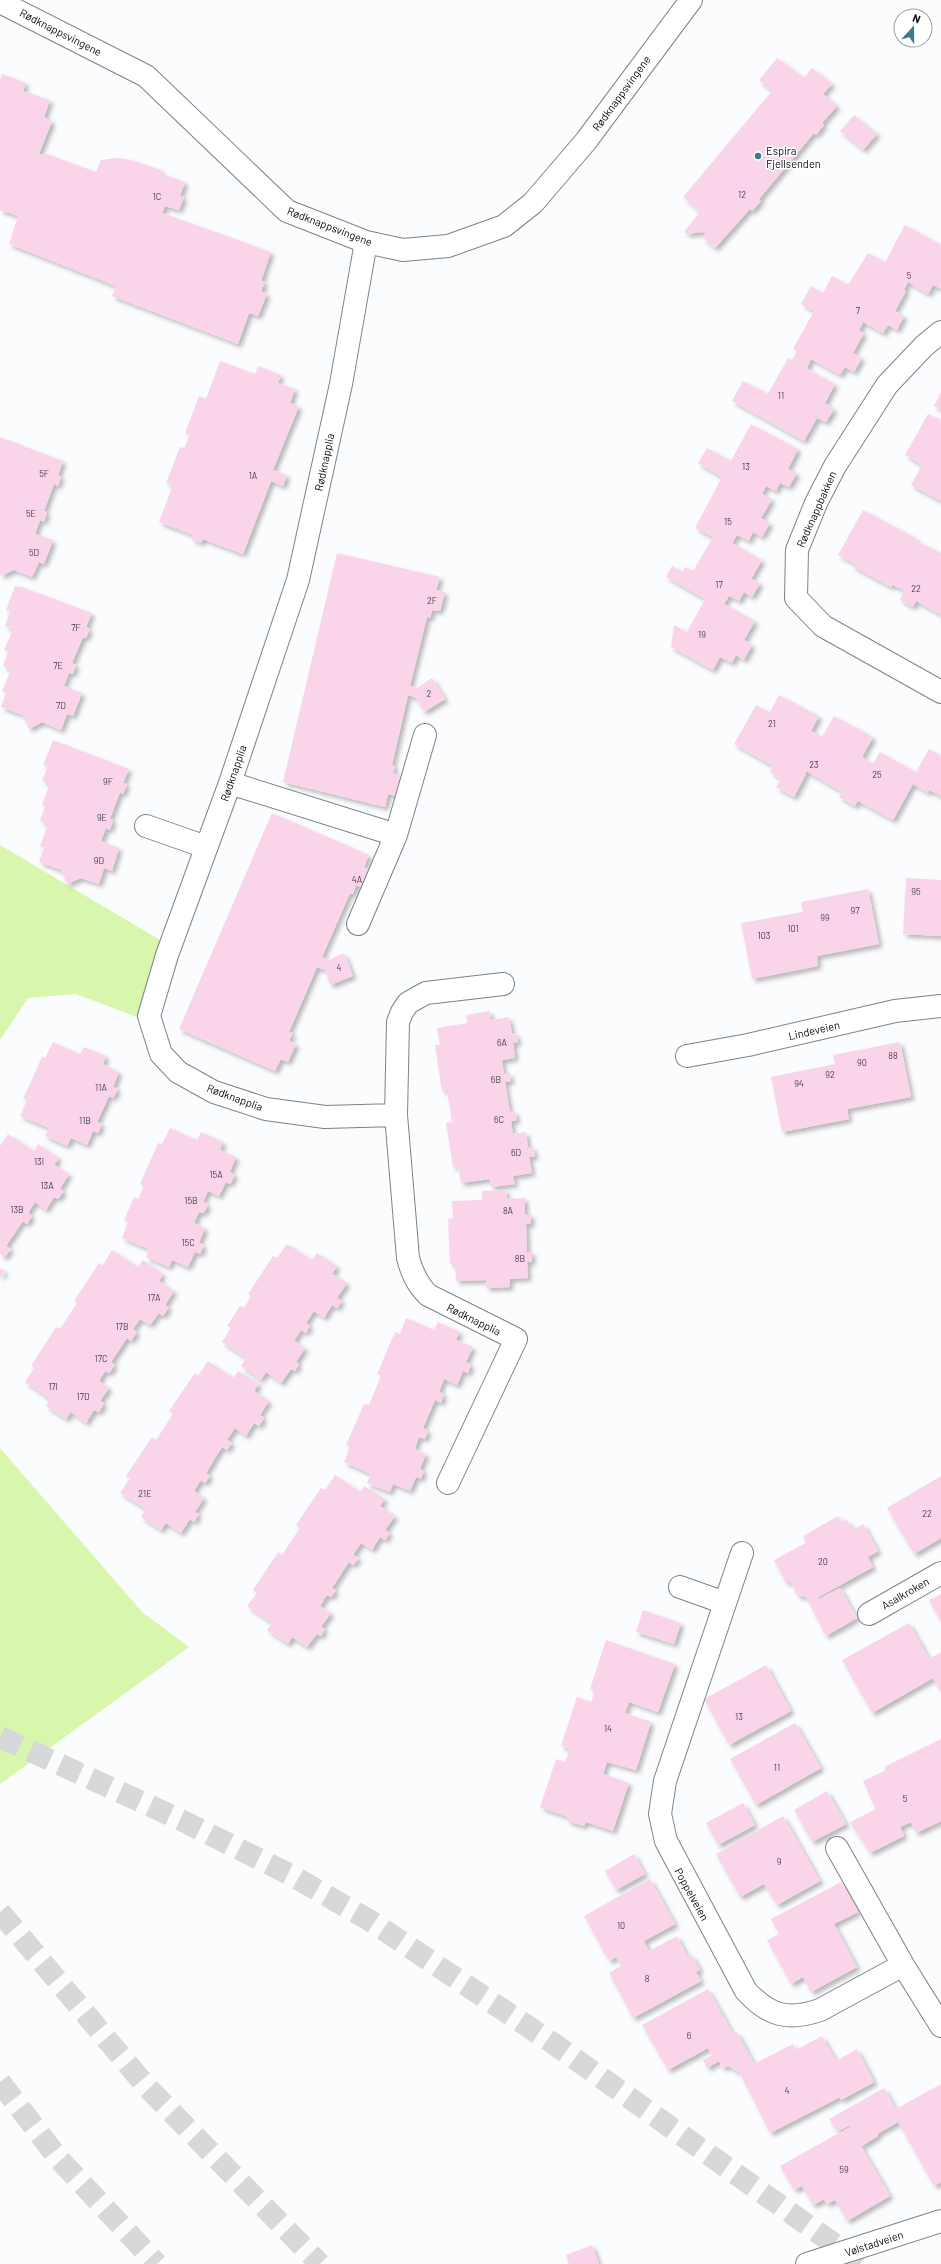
<svg xmlns="http://www.w3.org/2000/svg" width="941" height="2264" font-family="Barlow,sans-serif">
<defs>
<filter id="shadow"><feDropShadow dx="3.5" dy="3.5" stdDeviation="2" flood-color="#0004"/></filter>
</defs>
<rect width="100%" height="100%" fill="#fafcfd"/>
<path fill="#d9f7ac" d="M0,845L160,940L139,1018L76,994L28,998L0,1040Z
M0,1448L142,1612L189,1647L0,1784Z"/>
<path fill="#fad5ea" filter="url(#shadow)" d="M777,58L804,78L812,68L832,84L823,94L837,106L822,123L824,125L816,135L814,133L759,199L761,201L752,211L750,209L715,248L703,238L706,234L703,232L687,234L684,232L700,212L683,197L772,91L759,80Z
M2,74L26,83L23,91L50,100L44,117L52,121L39,154L43,155L44,153L96,172L101,160L118,158L132,160L161,170L160,173L185,182L180,196L184,197L179,210L165,206L162,213L271,252L261,281L265,282L261,291L267,294L258,316L249,313L238,344L112,296L116,286L9,244L18,216L0,210V80Z
M854,115L877,134L863,150L840,131Z
M905,225L941,245V289L933,285L928,294L908,282L904,290L906,291L895,311L904,316L897,330L888,325L883,333L863,322L859,331L864,333L853,353L862,358L854,372L845,367L840,375L811,359L807,368L792,360L797,351L793,349L814,311L801,304L811,286L823,293L832,276L848,285L868,253L885,262Z
M788,358L835,384L825,403L834,409L826,422L817,418L804,441L732,401L743,381L768,394Z
M220,361L255,374L258,366L281,375L278,383L295,389L290,403L299,406L273,470L287,475L283,486L271,481L243,554L203,539L201,543L191,539L193,535L159,522L173,485L166,483L180,447L184,448L190,435L185,433L199,396L206,399Z
M941,392V410L934,406Z
M928,414L941,420V501L911,485L922,465L905,455Z
M751,424L798,449L788,469L797,473L789,487L780,483L776,491L766,486L762,494L772,499L761,518L770,523L762,537L753,532L749,541L737,535L732,543L762,560L751,579L760,583L752,597L744,592L739,601L729,596L724,604L755,621L744,640L752,645L744,660L736,655L732,663L720,657L713,670L671,647L674,625L687,632L705,599L666,577L672,566L682,572L685,567L693,571L713,537L695,528L722,477L698,463L707,448L731,461Z
M0,437L63,461L58,475L61,477L58,486L54,484L44,511L47,512L44,522L40,520L35,534L53,540L44,564L39,562L32,577L14,570L0,576Z
M863,510L917,539L916,541L941,553V615L916,601L913,607L900,600L904,590L892,585L891,587L852,566L853,563L838,555Z
M337,553L440,577L436,590L445,592L440,611L432,610L430,618L427,617L410,686L417,688L432,678L445,699L424,712L416,698L408,695L392,765L395,766L393,773L401,776L396,796L388,794L385,807L283,782Z
M15,586L19,587V586L92,613L86,627L90,629L86,638L83,637L72,663L76,665L73,674L69,673L64,686L82,693L73,716L67,714L61,730L42,722L29,729L23,715L1,707L6,693L2,691L11,669L3,666L8,652L4,650L13,629L5,626L10,611L6,610Z
M779,695L819,716L811,731L822,737L834,716L873,737L862,757L873,764L880,752L916,772L929,749L941,756V796L929,790L928,793L913,784L893,820L858,801L855,806L839,797L842,792L806,771L805,773L806,774L794,797L776,787L781,779L770,772L773,766L734,744L756,705L770,712Z
M53,740L129,769L123,783L127,784L123,794L120,792L110,819L113,820L110,830L106,828L101,841L119,848L112,871L104,868L99,884L81,878L67,884L61,870L39,862L44,848L40,846L48,824L40,821L45,807L42,805L50,783L42,781L48,766L43,765Z
M272,813L369,855L364,867L371,871L363,888L356,885L353,894L350,893L322,957L329,960L344,953L353,976L330,985L325,970L317,967L289,1032L293,1033L289,1041L296,1044L288,1062L281,1059L275,1071L179,1029Z
M906,878L941,880V936L903,934Z
M868,889L879,944L817,956L818,966L752,979L741,923L803,912L801,902Z
M490,1011L491,1020L509,1017L512,1034L516,1033L518,1042L513,1043L515,1058L502,1060L504,1074L510,1073L511,1081L505,1082L510,1112L515,1111L517,1120L511,1121L513,1134L526,1132L528,1148L533,1147L535,1157H529L532,1173L513,1176L515,1184L491,1187L490,1179L461,1183L458,1166L453,1167L446,1123L452,1122L447,1090L442,1091L435,1045H440L437,1028L467,1023L466,1015Z
M53,1042L80,1054L84,1047L106,1056L103,1064L119,1072L113,1087L118,1089L113,1098L109,1096L97,1122L102,1124L98,1133L93,1131L87,1145L71,1138L67,1146L45,1136L49,1128L20,1116L27,1100L23,1099L42,1057L45,1058Z
M900,1042L911,1097L847,1109L849,1119L782,1132L771,1077L835,1064L833,1055Z
M170,1128L197,1140L201,1132L223,1142L220,1150L236,1157L230,1172L235,1175L230,1184L226,1182L219,1196L208,1191L203,1202L208,1204L204,1213L199,1212L194,1223L205,1228L199,1243L204,1245L200,1254L195,1252L188,1267L172,1260L169,1267L146,1257L149,1249L122,1238L128,1222L124,1220L134,1197L138,1199L144,1187L140,1184L158,1143L162,1144Z
M8,1134L34,1151L38,1144L59,1158L54,1165L69,1174L60,1189L64,1191L58,1199L54,1197L46,1210L35,1202L28,1213L32,1216L27,1224L23,1221L6,1246L11,1249L5,1257L0,1254V1146Z
M506,1190L507,1199L525,1198V1214H531V1224H526L527,1252H532V1262H527L528,1278L510,1279V1287L486,1288V1280L456,1281L455,1264H450L448,1219L453,1218L452,1201L482,1200V1191Z
M287,1244L312,1260L317,1253L337,1266L332,1274L347,1283L337,1298L342,1301L337,1308L332,1305L324,1318L314,1311L306,1323L310,1326L306,1333L301,1330L294,1341L305,1348L296,1362L299,1364L295,1371L291,1369L281,1383L266,1372L261,1380L241,1366L246,1358L222,1342L231,1328L227,1326L240,1306L244,1308L251,1296L248,1294L273,1256L277,1258Z
M112,1250L138,1267L143,1260L163,1274L159,1281L174,1291L165,1305L169,1307L163,1316L159,1313L150,1325L140,1319L133,1329L137,1332L131,1341L127,1338L111,1362L115,1365L109,1373L105,1371L99,1381L109,1388L100,1401L104,1403L99,1412L94,1410L86,1423L71,1412L66,1419L46,1406L50,1399L25,1382L34,1368L31,1366L56,1327L60,1329L77,1303L74,1301L99,1263L103,1265Z
M0,1268L5,1271L0,1278Z
M406,1318L434,1330L438,1322L460,1332L456,1340L473,1347L466,1362L471,1365L468,1373L463,1371L457,1385L444,1379L439,1392L444,1394L441,1403L435,1400L423,1428L428,1431L425,1439L419,1437L415,1449L426,1454L420,1469L424,1471L421,1479L416,1477L410,1491L393,1484L390,1492L367,1483L371,1474L344,1462L350,1447L346,1445L364,1404L369,1405L381,1376L377,1374L395,1332L400,1334Z
M208,1361L233,1378L238,1371L259,1384L254,1391L269,1401L260,1415L264,1418L259,1426L254,1423L246,1436L235,1428L227,1440L232,1443L227,1450L222,1447L206,1473L210,1476L205,1483L201,1480L194,1491L204,1498L195,1512L199,1514L194,1522L190,1519L181,1533L166,1523L161,1530L141,1517L146,1509L120,1493L130,1478L126,1476L152,1437L156,1440L173,1414L169,1411L195,1373L198,1376Z
M335,1475L360,1492L364,1486L385,1499L380,1506L395,1516L385,1530L390,1533L385,1540L380,1537L372,1550L361,1543L353,1555L359,1558L353,1565L349,1562L332,1588L336,1590L331,1597L327,1595L320,1606L331,1613L321,1627L325,1629L321,1636L317,1634L307,1647L292,1637L288,1644L267,1630L272,1623L247,1606L257,1593L253,1590L278,1552L282,1555L300,1528L296,1525L321,1488L325,1490Z
M941,1476V1538L914,1554L887,1508Z
M838,1516L842,1523L847,1520L853,1530L863,1524L878,1551L868,1557L873,1567L817,1598L819,1599L840,1588L857,1618L826,1636L806,1597L797,1595L790,1581L786,1583L774,1560L806,1543L803,1536Z
M941,1594V1622L929,1600Z
M643,1610L681,1623L674,1644L636,1632Z
M909,1623L929,1659L941,1652V1692L933,1678L872,1713L842,1660Z
M606,1640L675,1664L658,1712L629,1702L625,1713L651,1722L636,1770L607,1762L603,1774L629,1783L613,1831L586,1822L584,1826L567,1821L568,1817L540,1807L556,1759L565,1762L570,1749L561,1746L577,1697L591,1702L595,1691L590,1689Z
M766,1665L791,1711L729,1745L704,1699Z
M795,1723L821,1768L756,1805L730,1759Z
M941,1739V1821L916,1833L911,1822L900,1827L904,1836L870,1853L850,1822L876,1809L863,1781L886,1770L884,1767Z
M827,1791L846,1824L812,1842L794,1810Z
M743,1803L755,1825L718,1845L706,1823Z
M783,1816L820,1881L777,1905L764,1884L740,1897L716,1854Z
M634,1854L645,1874L616,1890L605,1871Z
M650,1879L675,1924L644,1941L649,1951L677,1936L688,1957L692,1955L700,1970L696,1972L701,1981L633,2018L609,1973L621,1966L616,1957L609,1961L584,1916Z
M841,1882L858,1912L834,1924L857,1967L811,1992L803,1977L791,1984L767,1940L779,1934L771,1919Z
M708,1989L733,2034L737,2032L754,2064L793,2044L796,2050L822,2036L836,2061L857,2049L874,2082L841,2100L840,2097L770,2133L739,2072L728,2066L722,2068L719,2061L707,2068L703,2060L712,2055L708,2048L668,2070L642,2025Z
M941,2084V2182L934,2186L898,2122L877,2134L878,2136L862,2146L850,2125L837,2132L829,2119L884,2088L896,2109Z
M850,2127L890,2196L847,2221L835,2200L827,2204L824,2199L813,2205L802,2186L794,2190L780,2166Z
M592,2245L599,2264H569L566,2255Z"/>
<g fill="none" stroke-linecap="round" stroke-linejoin="round">
<path stroke="#d6d8d9" stroke-width="22" stroke-dasharray="22 11" stroke-linecap="butt" d="M0,1737L181,1820L291,1875L369,1920L554,2044L862,2264"/>
<path stroke="#d6d8d9" stroke-width="22" stroke-dasharray="22 11" stroke-linecap="butt" d="M0,1912L146,2086L320,2264
M0,2082L58,2158L157,2264"/>
<g stroke="#7b838a" stroke-width="24">
<path id="minor" d="M0,2L146,76L287,211L366,242L403,250L448,246L504,226L533,203L586,141L691,0
M366,242L341,384L298,580L230,783L167,955L149,1016L161,1054L178,1072L214,1092L266,1109L325,1117L396,1115
M941,332L924,346L887,385L835,466L816,503L797,550L796,598L823,626L941,692
M230,783L396,835
M146,826L206,847
M358,924L396,835L425,735
M687,1056L748,1045L895,1011L941,1006
M448,1483L516,1339L428,1295C417,1284 412,1273 408,1258L396,1115L398,1022L402,1012L408,1003L426,993L503,984
M742,1553L665,1781L660,1814L666,1841L746,1991C769,2016 788,2021 820,2010L903,1965L941,2026
M680,1587L725,1603
M869,1614L941,1573
M837,1848L903,1965
M807,2264L941,2221"/>
</g>
<use href="#minor" stroke="#fff" stroke-width="22"/>
</g>
<circle fill="#3a7b8e" stroke="#fff" stroke-width="1.5" cx="758" cy="156" r="4"/>
<g text-anchor="middle" dominant-baseline="central" stroke-width="3" stroke-linejoin="round" paint-order="stroke">
<g font-size="9" fill="#463f46">
<text x="742" y="194">12</text>
<text x="157" y="196">1C</text>
<text x="909" y="275">5</text>
<text x="858" y="310">7</text>
<text x="781" y="395">11</text>
<text x="746" y="466">13</text>
<text x="44" y="473">5F</text>
<text x="253" y="475">1A</text>
<text x="31" y="513">5E</text>
<text x="728" y="521">15</text>
<text x="34" y="552">5D</text>
<text x="719" y="584">17</text>
<text x="916" y="588">22</text>
<text x="432" y="600">2F</text>
<text x="76" y="627">7F</text>
<text x="702" y="634">19</text>
<text x="58" y="665">7E</text>
<text x="429" y="693">2</text>
<text x="61" y="705">7D</text>
<text x="772" y="723">21</text>
<text x="814" y="764">23</text>
<text x="877" y="774">25</text>
<text x="108" y="781">9F</text>
<text x="102" y="817">9E</text>
<text x="99" y="860">9D</text>
<text x="357" y="879">4A</text>
<text x="916" y="891">95</text>
<text x="855" y="910">97</text>
<text x="825" y="917">99</text>
<text x="793" y="928">101</text>
<text x="764" y="935">103</text>
<text x="339" y="967">4</text>
<text x="502" y="1042">6A</text>
<text x="893" y="1055">88</text>
<text x="862" y="1062">90</text>
<text x="830" y="1074">92</text>
<text x="496" y="1079">6B</text>
<text x="799" y="1083">94</text>
<text x="101" y="1087">11A</text>
<text x="499" y="1119">6C</text>
<text x="85" y="1120">11B</text>
<text x="516" y="1152">6D</text>
<text x="39" y="1161">13I</text>
<text x="216" y="1174">15A</text>
<text x="47" y="1185">13A</text>
<text x="191" y="1200">15B</text>
<text x="17" y="1209">13B</text>
<text x="508" y="1210">8A</text>
<text x="188" y="1242">15C</text>
<text x="520" y="1258">8B</text>
<text x="154" y="1297">17A</text>
<text x="122" y="1326">17B</text>
<text x="101" y="1358">17C</text>
<text x="53" y="1386">17I</text>
<text x="83" y="1396">17D</text>
<text x="145" y="1493">21E</text>
<text x="927" y="1513">22</text>
<text x="823" y="1561">20</text>
<text x="739" y="1716">13</text>
<text x="608" y="1728">14</text>
<text x="777" y="1767">11</text>
<text x="905" y="1798">5</text>
<text x="779" y="1861">9</text>
<text x="621" y="1925">10</text>
<text x="647" y="1978">8</text>
<text x="689" y="2035">6</text>
<text x="787" y="2090">4</text>
<text x="844" y="2169">59</text>
</g>
<g font-size="11" fill="#0a0d10" stroke="#fff">
<text transform="translate(61 32) rotate(27)">Rødknappsvingene</text>
<text transform="translate(621 93) rotate(-54)">Rødknappsvingene</text>
<text transform="translate(330 226) rotate(21)">Rødknappsvingene</text>
<text transform="translate(324 462) rotate(-78)">Rødknapplia</text>
<text transform="translate(816 509) rotate(-66)">Rødknappbakken</text>
<text transform="translate(233 773) rotate(-71)">Rødknapplia</text>
<text transform="translate(814 1030) rotate(-13)">Lindeveien</text>
<text transform="translate(235 1097) rotate(20)">Rødknapplia</text>
<text transform="translate(474 1319) rotate(26)">Rødknapplia</text>
<text transform="translate(905 1593) rotate(-30)">Asalkroken</text>
<text transform="translate(692 1894) rotate(61)">Poppelveien</text>
<text transform="translate(874 2243) rotate(-18)">Vølstadveien</text>
</g>
<g font-size="11" fill="#0a0d10" stroke="#fff" text-anchor="start">
<text x="766" y="150">Espira<tspan x="766" dy="13">Fjellsenden</tspan></text>
</g>
</g>
<g transform="translate(913 28) rotate(21)"><circle r="19" fill="#ffffff" stroke="#9d9e9f"/>
<path d="M0-3L7 15L0 10L-7 15Z" fill="#3a7b8e"/>
<text y="-6" font-size="11" font-weight="bold" text-anchor="middle" fill="#0a0d10">N</text>
</g>
</svg>
